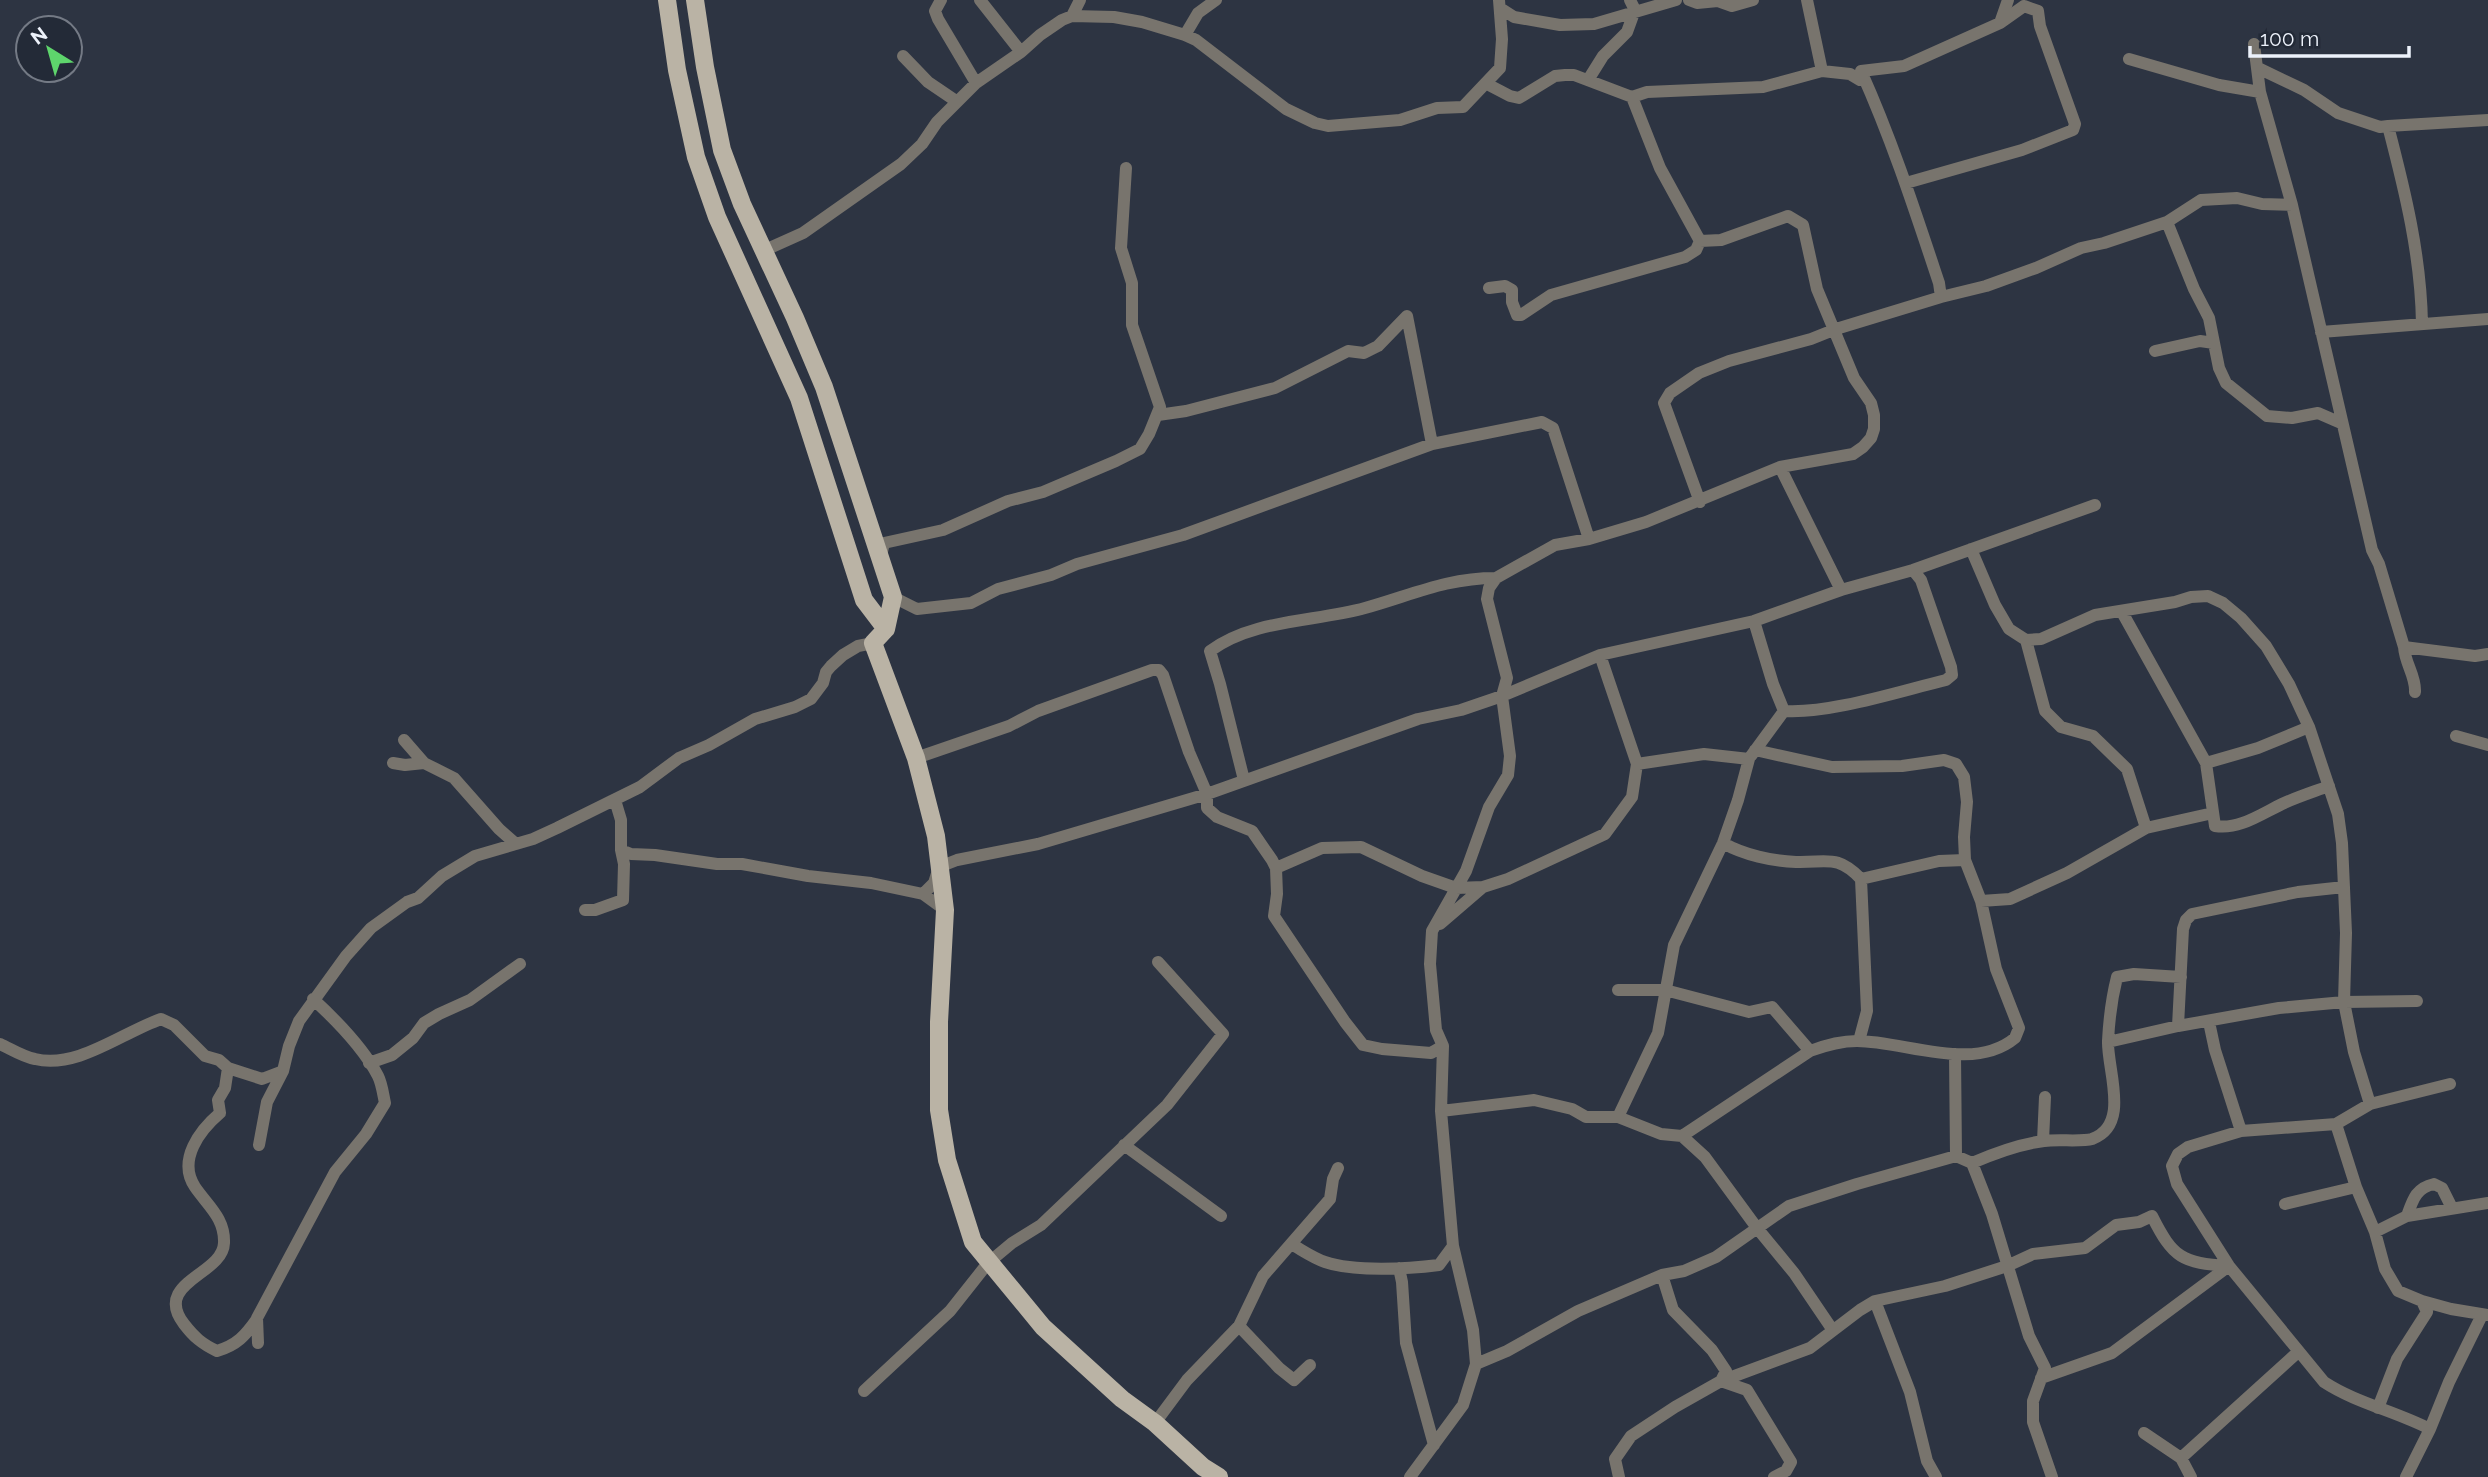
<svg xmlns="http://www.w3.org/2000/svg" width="2488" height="1477" font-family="Raleway,sans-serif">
<rect width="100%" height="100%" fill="#2d3442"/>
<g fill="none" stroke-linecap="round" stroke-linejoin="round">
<path stroke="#78746d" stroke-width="12" d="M941,0L935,11L938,19L976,83
M980,0L1021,52
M1689,0L1697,3L1718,1L1732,6L1753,0
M1807,0L1822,71
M1500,8L1514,17L1560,25L1594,24L1676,0
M1072,16L1080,0
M2000,23L2008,0
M1185,35L1198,13L1216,0
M903,56L928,82L956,101L954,104
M2129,59L2219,85L2260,92
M2258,68L2304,90L2338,113L2380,127L2388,126
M1861,71L1904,66L2000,23L2024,6L2038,11L2040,26L2075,124L2073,130L2022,150L1906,183
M1588,80L1603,56L1627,32L1635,10L1630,0
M1487,84L1510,96L1519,98L1555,76L1565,75H1574L1632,97L1647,92L1763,87L1822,71L1850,74L1860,80L1861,71C1892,140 1915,211 1939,283L1941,297
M2292,205L2372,550L2379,564L2404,647L2475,656L2488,654
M763,251L803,233L901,164L922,144L937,122L976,83L1021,52L1040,35L1062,20L1072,16L1114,17L1142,22L1185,35L1196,40L1286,109L1315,123L1328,126L1400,120L1437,108L1463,107L1500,68L1502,39L1499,0
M1489,288L1505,286L1512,290V302L1517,315H1521L1551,295L1685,257L1696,250L1700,241L1660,168L1632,97
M2422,324C2421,256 2405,191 2388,126L2488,120
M2321,332L2488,319
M2214,343L2219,368L2226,383L2267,416L2292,418L2318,413L2341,423
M2155,351L2200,341L2214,343L2209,318L2194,289L2167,222
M1158,415L1186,411L1275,388L1348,351L1364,353L1378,346L1407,316L1432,444
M1780,467L1841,590
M1700,502L1664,403L1670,393L1699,373L1729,361L1811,339L1836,329L1941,297L1986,286L2036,268L2081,248L2104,243L2167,222L2201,200L2237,198L2262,204L2292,205L2260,92L2254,44
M1971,549L1995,605L2009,629L2026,640L2041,639L2095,615L2175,602L2191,597L2208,596L2223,603L2241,618L2266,646L2289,684L2309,727L2338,814L2342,843L2346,933L2344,1002L2354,1052L2370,1104
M881,556L884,543L943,530L1008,501L1043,492L1116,461L1140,449L1149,434L1160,407L1132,325V283L1121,248L1126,168
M893,597L917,609L971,603L998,589L1051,575L1077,564L1183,535L1432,444L1542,422L1553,428L1589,539
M2122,612L2206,763L2215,826C2239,830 2261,814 2282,804C2297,797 2313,792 2329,786
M2026,640L2045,711L2061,727L2093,736L2127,769L2146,828
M2404,647C2405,664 2416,676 2415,692
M1784,711C1830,714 1900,691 1946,680L1952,675L1951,667L1921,580L1913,570
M2456,736L2488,745
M404,740L424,763L454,778L499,829L516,844
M1751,756L1784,711L1773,684L1754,621
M916,758L1009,726L1038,711L1152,670H1159L1163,675L1189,752L1207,794V808L1217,817L1252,831L1272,860L1276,868L1277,894L1274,916L1345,1022L1363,1045L1382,1049L1431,1053L1443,1046
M393,763L405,765L424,763
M2206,763L2258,748L2309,727
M1244,780L1220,684L1210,651C1253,619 1315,622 1365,608C1412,595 1446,578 1496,578
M615,800L621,820V850L631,854L655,855L717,864H742L808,876L871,883L923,894L945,910
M1723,843C1744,855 1772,861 1796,862C1827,863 1837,854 1861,879L1867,1011L1859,1041
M1276,868L1322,848L1361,847L1422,876L1456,888L1483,887
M1861,879L1939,861L1965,860
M923,894L934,883L939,867L957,860L1038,844L1207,794L1418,719L1461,710L1502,696L1600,655L1754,621L1841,590L1913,570L2095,505
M1981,901L2010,899L2067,873L2146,828L2213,813
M585,910H595L623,900L624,864L621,850
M1440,924L1483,887L1508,879L1605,834L1632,797L1637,764
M1618,990H1665L1749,1012L1772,1007L1810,1051
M2209,1022L2215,1050L2241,1131
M2178,1026L2183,929L2186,920L2192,914L2298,892L2344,887
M2108,1042L2178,1026L2279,1008L2344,1002L2417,1001
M0,1044C11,1049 23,1057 35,1059C78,1069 121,1033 161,1019L174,1025L205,1056L219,1060L228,1068L262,1079L283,1071
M1955,1054L1956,1156
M369,1063L392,1055L413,1038L424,1023L439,1014L470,1000L520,964
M228,1068L225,1088L218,1100L220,1113C200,1130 177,1160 195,1187C208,1206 225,1218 224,1243C223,1275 152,1282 184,1324C194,1337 202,1344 217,1351C237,1345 245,1336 257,1319
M2450,1084L2370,1104L2336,1124L2241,1131L2188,1147L2178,1154L2172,1166L2177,1184L2229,1266L2324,1382C2356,1403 2395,1411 2430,1429L2449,1382L2482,1315
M1441,1111L1443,1046L1436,1030L1430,964L1432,931L1466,871L1489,807L1508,775L1510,756L1502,696L1507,678L1487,599L1489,588L1496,578L1555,545L1589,539L1646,522L1780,467L1853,454L1863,447L1871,438L1874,429V415L1871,403L1854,378L1817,289L1803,225L1788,216L1721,240L1700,241
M1618,1117L1661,1134L1682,1136L1705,1157L1757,1228L1794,1273L1832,1329
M2336,1124L2356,1187L2375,1232L2385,1269L2398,1291L2422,1301L2451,1309L2488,1315
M1682,1136L1810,1051C1826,1045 1840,1041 1857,1041C1905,1041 1973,1073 2015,1038L2019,1028L1996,969L1981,901L1965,860L1964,837L1967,802L1964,777L1956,764L1944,760L1902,766L1832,767L1755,750
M2043,1141L2045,1097
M259,1145L267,1102L283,1071L289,1046L299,1021L346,956L371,928L407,902L418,898L442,876L475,856L533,839L557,828L640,787L679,758L709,745L755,719L795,707L811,699L823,683L826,672L831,666L843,655L858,646L873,643
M1124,1145L1221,1216
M1972,1163C1995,1153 2019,1144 2044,1141C2057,1139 2082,1142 2092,1139C2131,1125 2107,1070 2108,1041C2109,1021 2112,997 2117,977L2134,974L2181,977
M2285,1204L2356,1187
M2407,1216C2413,1199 2416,1188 2434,1184L2442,1188L2452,1208
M2375,1232L2407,1216L2488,1203
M1291,1244C1302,1250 1313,1258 1325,1262C1354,1272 1408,1269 1439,1265L1453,1246
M1399,1268L1402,1282L1406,1343L1434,1445
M1662,1275L1673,1310L1712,1350L1726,1371L1721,1381L1747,1390L1791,1462L1786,1471L1774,1477
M1875,1301L1910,1392L1927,1461L1936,1477
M1239,1326L1279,1368L1294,1380L1310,1365
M258,1343L257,1318L335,1172L366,1134L385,1103C383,1094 382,1084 378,1076C363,1047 337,1021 313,999
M1476,1364L1507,1351L1578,1311L1662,1275L1684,1271L1716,1257L1789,1206L1857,1184L1956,1156L1972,1163L1992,1214L2029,1336L2045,1368L2033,1401V1422L2052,1477
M2041,1378L2112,1353L2229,1266
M864,1391L950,1311L988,1263L1012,1243L1041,1225L1167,1105L1223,1034L1158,962
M2378,1408L2397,1359L2427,1312L2422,1301
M1155,1423L1187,1380L1239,1326L1263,1276L1330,1199L1333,1179L1338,1168
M2144,1433L2181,1458L2191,1477
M2181,1458L2298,1352
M1410,1477L1463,1405L1476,1364L1473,1330L1453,1246L1441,1111L1534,1100L1572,1109L1586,1117H1618L1658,1033L1674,945L1723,843L1738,800L1749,759L1704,754L1637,764L1600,655
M1619,1477L1615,1459L1631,1436L1675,1407L1721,1381L1810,1348L1860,1310L1875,1301L1945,1286L2007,1266L2033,1254L2085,1248L2116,1225L2139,1222L2152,1216C2173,1258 2182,1263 2229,1266
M2406,1477L2430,1429"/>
<path stroke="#bab3a5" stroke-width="18" d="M667,0L677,70L696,157L717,217L799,398L864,600L886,629
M695,0L705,67L722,150L742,204L795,318L824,387L893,597L886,629L873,643L916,758L936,836L945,910L939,1022V1110L947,1160L973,1242L1043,1327L1122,1399L1155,1423L1203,1467L1219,1477"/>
</g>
<g transform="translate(49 49) rotate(323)"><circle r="33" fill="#232a37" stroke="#747a85" stroke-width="2"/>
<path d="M0-5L12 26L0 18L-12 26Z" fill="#5ed56c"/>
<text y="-10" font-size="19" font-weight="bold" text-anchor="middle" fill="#edf2fb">N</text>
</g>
<path d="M2250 46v10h159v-10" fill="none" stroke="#edf2fb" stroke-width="3.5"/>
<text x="2260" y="46" font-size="21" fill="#edf2fb" stroke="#232a37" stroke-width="5" paint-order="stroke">100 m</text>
</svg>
